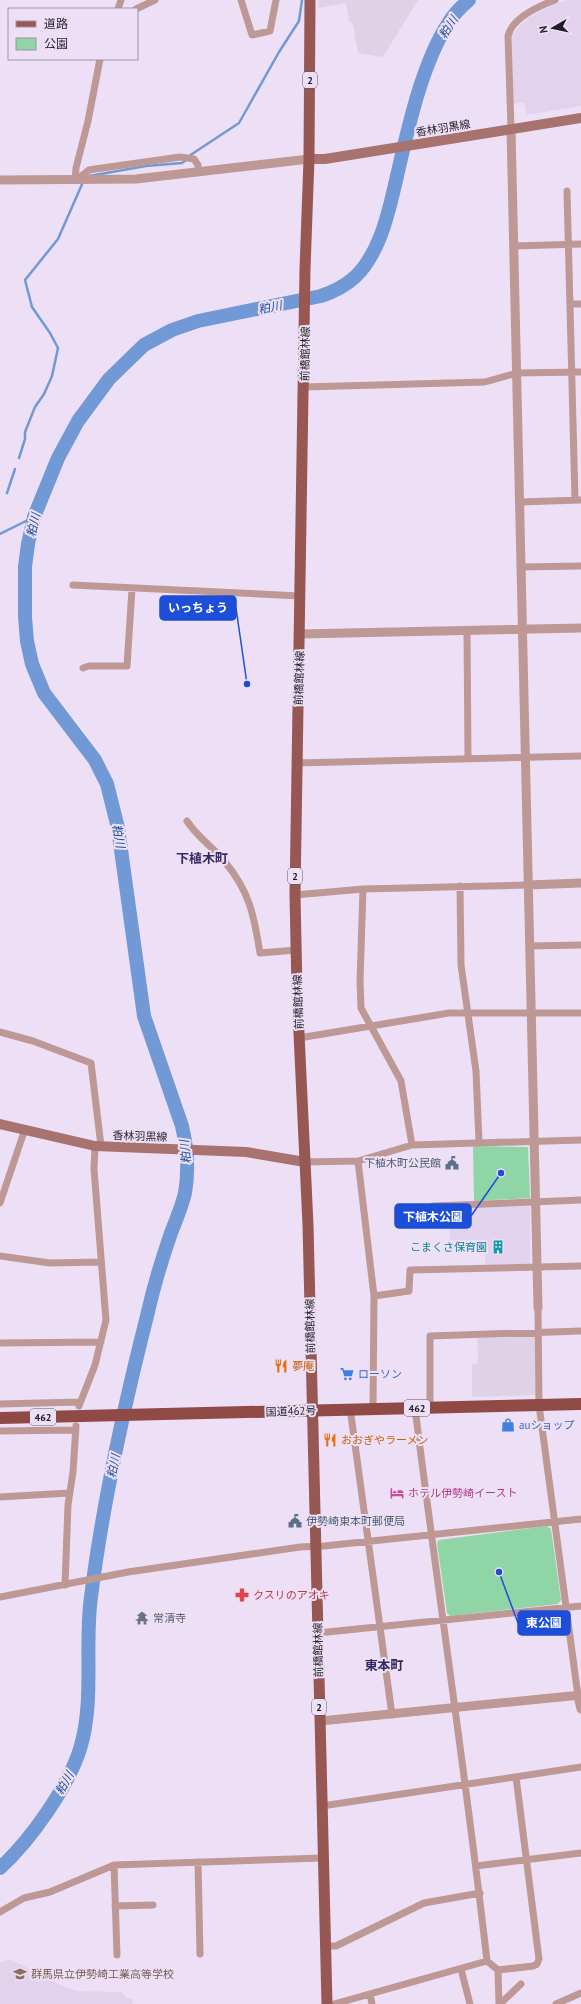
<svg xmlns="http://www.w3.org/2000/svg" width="581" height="2004" font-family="'PT Sans','Noto Sans JP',sans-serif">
<rect width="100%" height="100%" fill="#ede0f6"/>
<path fill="#dfd2e6" d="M318,0H418L383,57L358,53L353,24L349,21L346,3L318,8Z
M532,1334L535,1338L536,1395L472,1397V1364H478L477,1336Z"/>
<path fill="#e3d2ee" d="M567,0H581V106L527,115L524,102L513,104L512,34L528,18L549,7Z
M530,1206V1264L485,1265V1240H450L449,1208Z
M10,1959L60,1985L78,1991L121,1992L127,1998L132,1999L133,2004H0V1963Z"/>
<path fill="#8fd5a5" d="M473,1146L528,1147L530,1198L474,1201Z
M547,1526L551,1529L561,1600L558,1604L450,1616L447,1613L437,1543L439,1540Z"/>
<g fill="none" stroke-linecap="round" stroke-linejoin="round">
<path stroke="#7199d6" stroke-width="2.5" d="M189,156L239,123L279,52L299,21L302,0
M89,176L146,166L182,163L186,160
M19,458L25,439V432L35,407L44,394L52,376L58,348L50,333L32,307L25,280L58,239L83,182
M7,493L15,469
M0,534L34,517"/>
<path stroke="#7199d6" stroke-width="14" d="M0,1868C30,1841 68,1787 80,1749C95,1700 84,1647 91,1597C103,1501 124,1406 148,1312C154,1285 162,1259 171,1233C176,1220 182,1206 185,1193C189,1171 187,1147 182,1126L144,1016L118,828L107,784L95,760L44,693L32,664L27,641L25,617V567L28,544L34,517L58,458L78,421L109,379L144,345L172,330L198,321L321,296C333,292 345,286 355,277C378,255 387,219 394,189C406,138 420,66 449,22C454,14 462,6 469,0"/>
<path stroke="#be9895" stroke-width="7" d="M241,0L252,35L270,31L276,0
M118,9L121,0
M136,9L155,0
M511,129L508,36C512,18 539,6 555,0
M75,180L76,168L88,121L100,59
M76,180L89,170L95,169L180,157L194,159L198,165V172
M567,191L575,500
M514,246L581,244
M570,304H581
M304,387L485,382L517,373L581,372
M520,502L581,500
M521,567L581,566
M73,585L300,596
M467,631L468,758
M83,668L89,666H127L132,589
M297,763L581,756
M187,821C198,838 213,847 225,862C250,892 254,916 260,953L296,950
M460,886L461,965L476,1071L479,1142
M363,889L360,981L361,1008L401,1081L412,1145
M295,895L363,889L528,885
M530,946L581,945
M0,1032L33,1041L91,1063L101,1146
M299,1038L449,1013H581
M358,1161L374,1296L373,1408
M305,1162L358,1161L412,1145L581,1140
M0,1203L25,1129
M433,1206L581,1200
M0,1256L50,1263L101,1262
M374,1296L409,1291L410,1270L581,1266
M538,1308L539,1405L578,1696
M0,1343L101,1342
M0,1404L80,1402
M79,1406L95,1365L106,1320L94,1169L95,1146
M350,1408L392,1715
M415,1408C438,1593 466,1776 487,1961L498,1970L499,2004
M430,1408V1336L581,1331
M0,1431L75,1430
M0,1497L69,1493
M65,1585L68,1505L73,1472L76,1426
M0,1597L128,1572L300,1547L324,1546L581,1519
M318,1633L581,1606
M322,1806L581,1767
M198,1862L200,1954
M114,1865L117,1955
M476,1866L581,1853
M115,1906L153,1905
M0,1912L24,1898L50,1892L114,1865L323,1858
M325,1946H336L424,1903L480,1893
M461,1969L470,2004
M498,1970L533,1966L537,1964L539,1959L516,1777
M370,1994L372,2004
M334,2004L487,1961
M500,2004L521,1984
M556,2004L581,1993"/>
<path stroke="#be9895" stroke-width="9" d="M511,129L538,1308
M0,180L136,179L309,159
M300,634L581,628
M528,885L581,883
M578,1696L581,1709
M320,1721L581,1695"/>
<path stroke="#a8726e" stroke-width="10" d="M309,159H325L581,118
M0,1124L95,1146L246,1152L305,1162"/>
<path stroke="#975752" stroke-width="11" d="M310,0L309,159L305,269L295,895L297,991L308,1225L327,2004"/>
<path stroke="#8f4a46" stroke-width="12" d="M0,1418L581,1404"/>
</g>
<defs>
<g id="civic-bare" transform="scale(1.08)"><path d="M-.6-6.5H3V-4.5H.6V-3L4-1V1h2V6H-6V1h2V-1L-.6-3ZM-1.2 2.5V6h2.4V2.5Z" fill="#5c6f8a" stroke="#ede0f6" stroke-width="2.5" paint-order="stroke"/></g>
<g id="building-bare" transform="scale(1.08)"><path d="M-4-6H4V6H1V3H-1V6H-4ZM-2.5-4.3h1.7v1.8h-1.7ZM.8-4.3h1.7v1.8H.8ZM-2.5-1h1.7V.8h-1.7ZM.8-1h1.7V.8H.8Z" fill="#0f9aa8" stroke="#ede0f6" stroke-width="2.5" paint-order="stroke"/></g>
<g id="restaurant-bare" transform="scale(1.08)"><path d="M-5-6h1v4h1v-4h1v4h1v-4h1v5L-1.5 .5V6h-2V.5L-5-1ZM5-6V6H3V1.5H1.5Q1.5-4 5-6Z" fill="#e8710a" stroke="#ede0f6" stroke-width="2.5" paint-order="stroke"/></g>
<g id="supermarket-bare" transform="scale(1.08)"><path d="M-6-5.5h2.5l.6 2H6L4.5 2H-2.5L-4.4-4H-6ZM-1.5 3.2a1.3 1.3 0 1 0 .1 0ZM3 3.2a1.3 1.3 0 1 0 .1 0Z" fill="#3f7fe0" stroke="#ede0f6" stroke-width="2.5" paint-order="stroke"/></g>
<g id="shop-bare" transform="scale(1.08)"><path d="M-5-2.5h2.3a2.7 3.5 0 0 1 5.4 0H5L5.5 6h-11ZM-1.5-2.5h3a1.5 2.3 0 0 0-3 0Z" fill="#3f7fe0" stroke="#ede0f6" stroke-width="2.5" paint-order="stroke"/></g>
<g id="hotel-bare" transform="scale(1.08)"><path d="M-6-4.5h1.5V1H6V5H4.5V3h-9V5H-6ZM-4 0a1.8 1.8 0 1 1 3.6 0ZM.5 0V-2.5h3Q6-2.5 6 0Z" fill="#d1479c" stroke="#ede0f6" stroke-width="2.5" paint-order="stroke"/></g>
<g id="pharmacy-bare" transform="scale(1.08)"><path d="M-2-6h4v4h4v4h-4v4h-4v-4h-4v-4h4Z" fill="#e0444e" stroke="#ede0f6" stroke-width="2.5" paint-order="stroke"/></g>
<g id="temple-bare" transform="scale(1.08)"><path d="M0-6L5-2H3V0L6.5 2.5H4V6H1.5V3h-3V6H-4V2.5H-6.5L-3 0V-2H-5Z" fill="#6b7280" stroke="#ede0f6" stroke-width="2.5" paint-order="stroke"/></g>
<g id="school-bare" transform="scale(1.08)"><path d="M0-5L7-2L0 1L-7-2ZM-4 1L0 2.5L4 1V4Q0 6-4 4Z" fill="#8d6e63" stroke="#ede0f6" stroke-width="2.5" paint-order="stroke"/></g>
</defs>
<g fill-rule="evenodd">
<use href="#civic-bare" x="452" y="1163"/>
<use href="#building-bare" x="498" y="1247"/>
<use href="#restaurant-bare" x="281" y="1366"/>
<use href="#supermarket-bare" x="347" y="1374"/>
<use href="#shop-bare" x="508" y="1425"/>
<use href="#restaurant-bare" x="330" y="1440"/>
<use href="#hotel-bare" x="397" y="1493"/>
<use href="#civic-bare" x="295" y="1521"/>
<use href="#pharmacy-bare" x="242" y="1595"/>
<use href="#temple-bare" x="142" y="1618"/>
<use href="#school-bare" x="20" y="1974"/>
</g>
<g text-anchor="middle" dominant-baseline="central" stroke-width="4" stroke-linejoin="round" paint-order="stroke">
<g fill="#ede0f6" stroke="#5f5864" stroke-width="1">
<rect x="303" y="72" width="14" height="16" rx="3"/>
<rect x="288" y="868" width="14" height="16" rx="3"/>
<rect x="404" y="1400" width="26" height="16" rx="3"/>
<rect x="30" y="1409" width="26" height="16" rx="3"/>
<rect x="312" y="1699" width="14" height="16" rx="3"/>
</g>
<g font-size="10" font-weight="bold" fill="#221e26">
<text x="310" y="80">2</text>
<text x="295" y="876">2</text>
<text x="417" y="1408">462</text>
<text x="43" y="1417">462</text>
<text x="319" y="1707">2</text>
</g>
<g font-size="11" fill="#221e26" stroke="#ede0f6">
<text transform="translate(443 128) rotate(-9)">香林羽黒線</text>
<text transform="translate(305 354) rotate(-89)">前橋館林線</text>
<text transform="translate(299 678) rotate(-88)">前橋館林線</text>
<text transform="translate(298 1002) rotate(-92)">前橋館林線</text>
<text transform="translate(140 1136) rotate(2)">香林羽黒線</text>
<text transform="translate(310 1326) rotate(-91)">前橋館林線</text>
<text transform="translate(291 1411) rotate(-2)">国道462号</text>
<text transform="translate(318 1650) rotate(-91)">前橋館林線</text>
</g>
<g font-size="11" fill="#4e5e75" stroke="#ede0f6" text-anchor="end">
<text x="441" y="1163">下植木町公民館</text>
<text x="306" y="1521" text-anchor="start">伊勢崎東本町郵便局</text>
</g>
<g font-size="11" fill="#0d838f" stroke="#ede0f6" text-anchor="end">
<text x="487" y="1247">こまくさ保育園</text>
</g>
<g font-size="11" fill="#c56008" stroke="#ede0f6" text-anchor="start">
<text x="292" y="1366">夢庵</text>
<text x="341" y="1440">おおぎやラーメン</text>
</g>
<g font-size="11" fill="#366cbe" stroke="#ede0f6" text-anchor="start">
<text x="358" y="1374">ローソン</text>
<text x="519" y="1425">auショップ</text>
</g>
<g font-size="11" fill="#b23c85" stroke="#ede0f6" text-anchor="start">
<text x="408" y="1493">ホテル伊勢崎イースト</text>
</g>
<g font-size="11" fill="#be3a42" stroke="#ede0f6" text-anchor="start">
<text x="253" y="1595">クスリのアオキ</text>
</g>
<g font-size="11" fill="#5b616d" stroke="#ede0f6" text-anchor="start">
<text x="153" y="1618">常清寺</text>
</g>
<g font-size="11" fill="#785e54" stroke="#ede0f6" text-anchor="start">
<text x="31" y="1974">群馬県立伊勢崎工業高等学校</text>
</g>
<g font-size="12" font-style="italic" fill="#1e5099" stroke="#ede0f6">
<text transform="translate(448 27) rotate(-57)">粕川</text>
<text transform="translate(270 307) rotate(-11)">粕川</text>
<text transform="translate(33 525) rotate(-77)">粕川</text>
<text transform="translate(119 836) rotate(80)">粕川</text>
<text transform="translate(185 1152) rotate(-96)">粕川</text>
<text transform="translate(113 1466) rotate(-78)">粕川</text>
<text transform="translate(64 1783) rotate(-60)">粕川</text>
</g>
<g font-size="13" font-weight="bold" fill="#332964" stroke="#ede0f6">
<text x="202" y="858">下植木町</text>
<text x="384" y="1665">東本町</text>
</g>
</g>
<path fill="none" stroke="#1d4ed8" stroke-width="1.5" d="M247 684L236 608M501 1173L471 1216M499 1572L518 1623"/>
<g fill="#1d4ed8" stroke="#ede0f6" stroke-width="1.5">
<circle cx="247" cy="684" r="4"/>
<circle cx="501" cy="1173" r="4"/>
<circle cx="499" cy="1572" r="4"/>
</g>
<g fill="#1d4ed8" stroke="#1d4ed8" stroke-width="1.5">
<rect x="160" y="596" width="76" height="24" rx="4"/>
<rect x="395" y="1204" width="76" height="24" rx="4"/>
<rect x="518" y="1611" width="52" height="24" rx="4"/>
</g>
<g font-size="12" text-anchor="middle" font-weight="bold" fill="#fff">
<text x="198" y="612">いっちょう</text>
<text x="433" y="1221">下植木公園</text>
<text x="544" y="1627">東公園</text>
</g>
<rect x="8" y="8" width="130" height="52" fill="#ede0f6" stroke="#9c92a3"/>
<rect x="16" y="21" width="20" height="6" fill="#975752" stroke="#9c92a3"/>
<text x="44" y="28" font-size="12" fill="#221e26">道路</text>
<rect x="16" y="38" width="20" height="12" fill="#8fd5a5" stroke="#9c92a3"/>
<text x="44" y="48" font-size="12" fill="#221e26">公園</text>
<g transform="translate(553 28) rotate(261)" stroke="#ede0f6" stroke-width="3" paint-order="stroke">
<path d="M0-3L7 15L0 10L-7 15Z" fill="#221e26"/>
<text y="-6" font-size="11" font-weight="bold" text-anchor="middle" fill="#221e26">N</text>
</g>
</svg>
